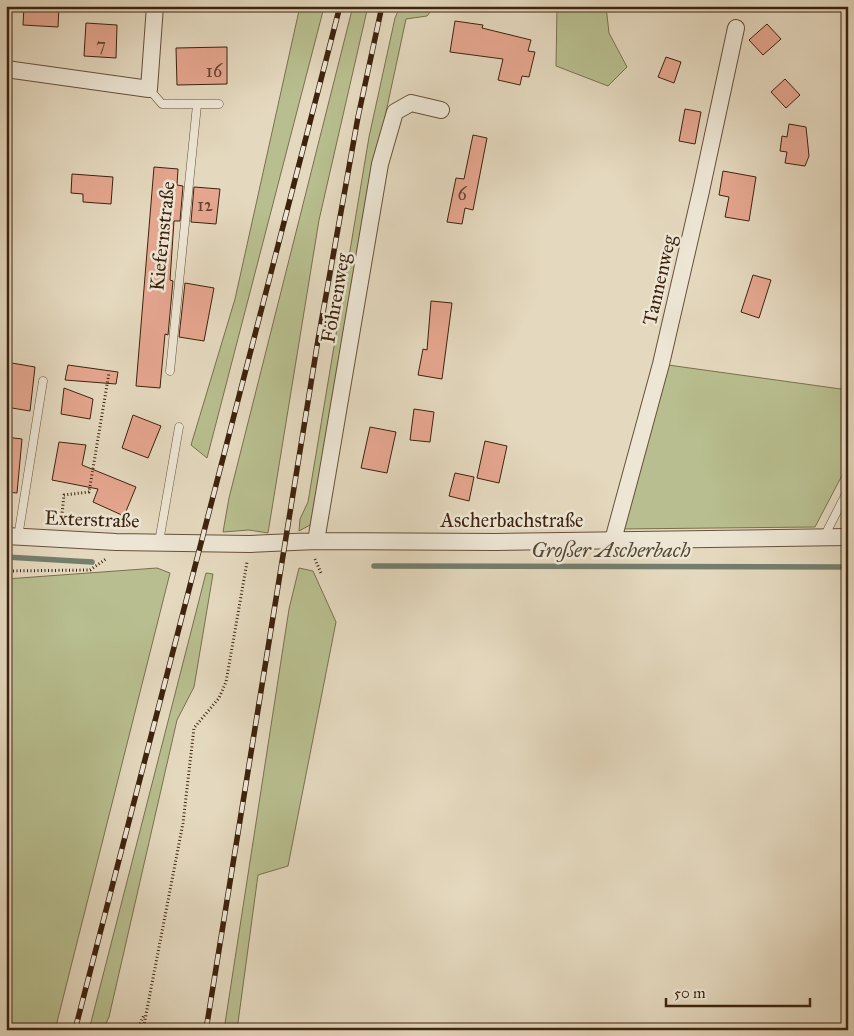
<svg xmlns="http://www.w3.org/2000/svg" width="854" height="1036" font-family="'IM FELL Great Primer',serif">
<rect width="100%" height="100%" fill="#e4d8be"/>
<filter id="stains"><feTurbulence type="fractalNoise" baseFrequency=".004" numOctaves="4"/><feColorMatrix values="0 0 0 0 .2 0 0 0 0 .09 0 0 0 0 .02 0 0 0 .5 -.17"/></filter>
<radialGradient id="worn" r=".72"><stop offset=".6" stop-color="#630" stop-opacity="0"/><stop offset="1" stop-color="#630" stop-opacity=".3"/></radialGradient>
<path fill="#b8be8f" stroke="#7a704e" d="M300,6H322L323,11L207,458L191,445L235,299Z
M353,6H368L319,220L268,533L249,530L223,532L229,498Z
M400,6H435L427,16L406,19L380,140L312,524L299,531L300,519L308,502L369,137L395,18Z
M557,6H606L609,33L627,67L608,86L556,66Z
M661,364L848,390V464L815,527L619,529Z
M157,568L170,573L55,1030H6V579Z
M299,568L313,571L336,622L288,866L258,875L237,1030H224L289,609Z
M206,573L213,574L194,687L177,720L109,1017L103,1030H89Z"/>
<g fill="none" stroke-linecap="round" stroke-linejoin="round">
<path stroke="#737e6c" stroke-width="5.5" d="M6,557L92,562
M374,566L848,567"/>
</g>
<path fill="#e5a68f" stroke="#3d230e" d="M24,6H59L58,27L23,25Z
M455,21L483,25L482,28L531,40L528,51L535,52L529,77L522,76L520,85L498,80L503,59L450,52Z
M86,23L117,25L116,58L84,56Z
M767,24L781,39L763,55L749,40Z
M227,47V84L177,85L176,48Z
M666,57L681,62L674,83L658,77Z
M785,79L800,95L786,108L771,92Z
M685,109L701,112L695,144L679,141Z
M789,124L806,127L809,156L805,166L785,163L787,152L780,151L782,136L787,137Z
M473,135L487,138L473,210L465,208L462,224L447,222L456,178L464,179Z
M154,167L178,169L177,185L183,186L180,221H174L170,280L173,281L168,335L165,334L160,388L136,386Z
M723,171L756,177L749,221L725,217L729,197L719,195Z
M72,174L113,177L111,204L83,202V194L71,193Z
M194,187L220,189L216,224L191,222Z
M753,275L771,280L759,318L741,312Z
M185,283L214,288L204,341L179,337Z
M431,301L452,303L442,379L418,375L423,349L427,350Z
M6,362L35,367L30,411L6,407Z
M68,365L118,372L116,384L65,380Z
M64,388L93,399L90,419L61,414Z
M414,409L434,412L430,442L410,440Z
M133,415L161,426L148,458L122,448Z
M370,427L396,432L387,473L361,468Z
M6,437L22,439L17,493L6,492Z
M485,441L507,446L499,483L477,478Z
M59,442L86,445L82,465L136,487L124,516L93,502L98,489L52,480Z
M455,473L474,477L469,501L449,496Z"/>
<g fill="none" stroke-linecap="round" stroke-linejoin="round">
<g stroke="#67503a" stroke-width="9">
<path id="service" d="M149,89L162,104H219
M170,371L197,105
M18,537L43,381
M824,537L848,490
M159,542L179,427"/>
</g>
<g stroke="#67503a" stroke-width="18">
<path id="minor" d="M6,69L149,89L155,6
M6,536L116,542L250,544L316,541L496,542L848,537
M613,540L661,364L701,191L736,28
M316,541L380,164L395,112L411,103L441,110"/>
</g>
<path stroke="#3d230e" stroke-width="3" stroke-dasharray="1 2.5" stroke-linecap="butt" d="M61,523L64,495L89,492L109,373
M315,559L321,573
M6,571L90,570L106,559
M137,1030L144,1015
M143,1030L183,823L194,728L219,698L226,682L247,562"/>
<use href="#service" stroke="#ede6d5" stroke-width="8"/>
<use href="#minor" stroke="#ede6d5" stroke-width="16"/>
<g stroke="#3d230e" stroke-width="5.5">
<path id="rail" d="M75,1030L340,6
M206,1030L318,340L358,117L382,6"/>
</g>
<use href="#rail" stroke="#ede6d5" stroke-width="4" stroke-dasharray="11" stroke-linecap="butt"/>
</g>
<g text-anchor="middle" dominant-baseline="central" stroke-width="5" stroke-linejoin="round" paint-order="stroke">
<g font-size="18" fill="#67442e">
<text x="101" y="45">7</text>
<text x="214" y="71">16</text>
<text x="462" y="194">6</text>
<text x="205" y="205">12</text>
</g>
<g font-size="20" fill="#3d230e" stroke="#ede6d5">
<text transform="translate(162 236) rotate(-84)">Kiefernstraße</text>
<text transform="translate(659 280) rotate(-77)">Tannenweg</text>
<text transform="translate(335 298) rotate(-80)">Föhrenweg</text>
<text transform="translate(92 519) rotate(2)">Exterstraße</text>
<text x="512" y="520">Ascherbachstraße</text>
</g>
<g font-size="21" font-style="italic" fill="#544935" stroke="#ede6d5">
<text x="611" y="550">Großer Ascherbach</text>
</g>
</g>
<rect width="854" height="1036" fill="none" stroke="#e4d8be" stroke-width="25"/>
<rect x="8" y="8" width="839" height="1021" fill="none" stroke="#3d230e" stroke-width="2.5"/>
<rect x="12" y="12" width="829" height="1011" fill="none" stroke="#3d230e"/>
<path d="M666 998v8h144v-8" fill="none" stroke="#3d230e" stroke-width="2.5"/>
<text x="674" y="998" font-size="15" fill="#3d230e" stroke="#ede6d5" stroke-width="4" paint-order="stroke">50 m</text>
<rect width="100%" height="100%" filter="url(#stains)"/>
<rect width="100%" height="100%" fill="url(#worn)"/>
</svg>
